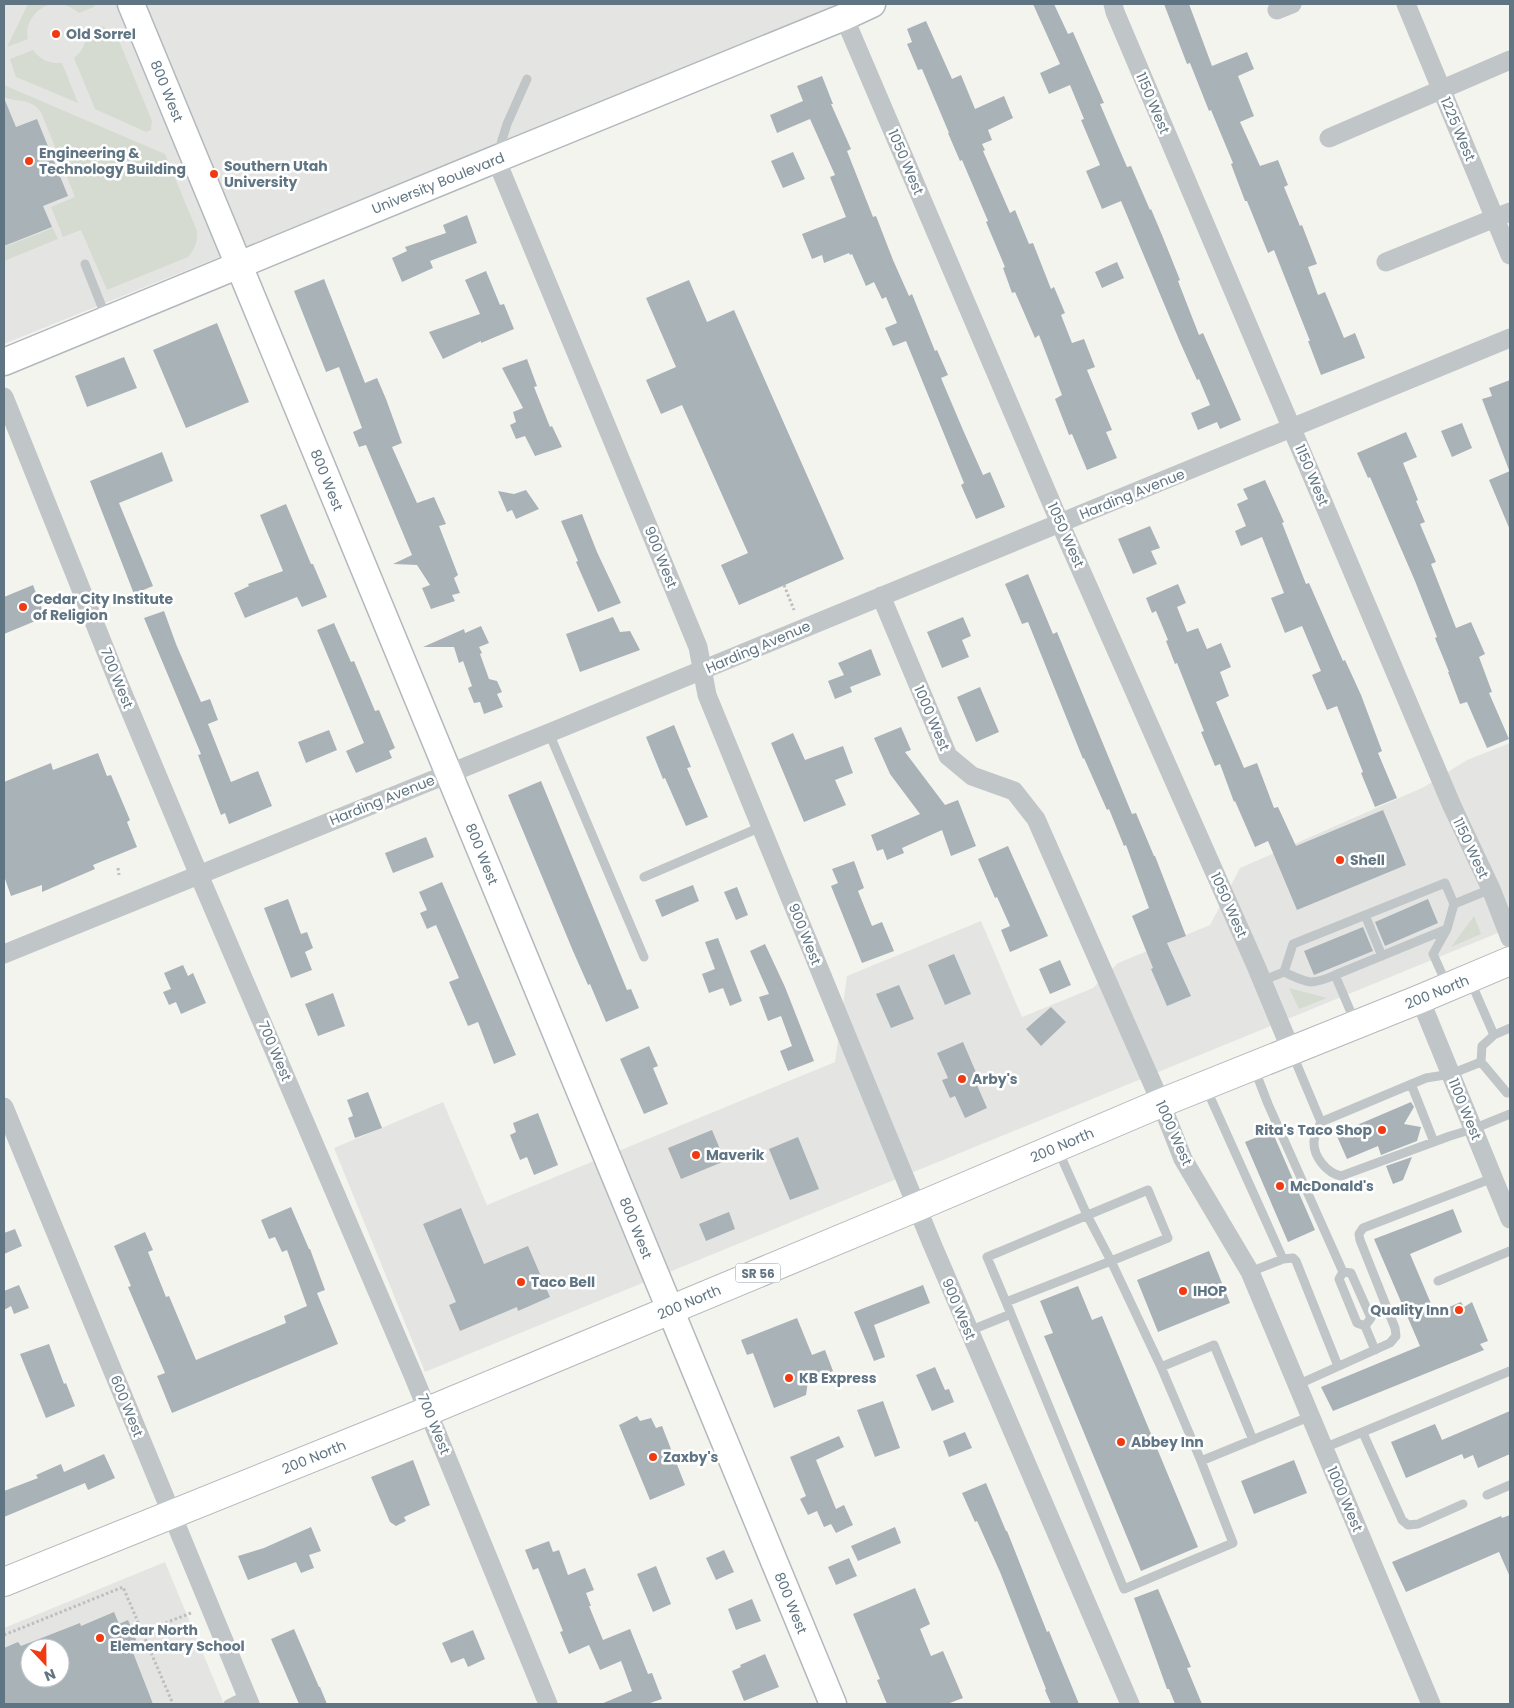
<svg xmlns="http://www.w3.org/2000/svg" width="1514" height="1708" font-family="Poppins,sans-serif">
<rect width="100%" height="100%" fill="#f4f4ef"/>
<path fill="#e4e5e3" fill-rule="evenodd" d="M4,4H846L4,344Z
M1510,743V928L425,1372L334,1148L443,1102L487,1205L835,1062L847,976L981,921L1022,1017L1093,988L1118,963L1210,925L1240,868L1424,787L1467,760Z
M165,1562L224,1704H4V1628ZM30,1648H60V1678H30Z"/>
<path fill="#d5dbd0" d="M28,4H95L94,7L79,13C71,7 63,3 53,4C37,6 24,23 28,39L7,47Z
M101,26L115,31L152,121L151,130L146,132L95,109L74,58C83,51 86,43 87,32Z
M33,50C40,60 50,64 62,63L78,103L16,77L10,59Z
M4,85L165,154L197,231C198,241 195,249 188,257L107,290L81,230L63,237L51,207L75,197L41,112C29,97 17,103 4,97Z
M53,228L58,239L4,261V247Z
M1474,916L1481,934L1451,947Z
M1289,988L1327,998L1299,1009Z"/>
<path fill="#a9b2b7" fill-rule="evenodd" d="M1033,4H1054L1068,34L1073,32L1104,103L1100,104L1127,167L1131,166L1150,210L1151,209L1162,235L1180,280L1178,281L1199,335L1203,333L1241,420L1220,429L1217,422L1198,430L1191,413L1210,405L1199,379L1197,380L1180,342L1121,201L1102,209L1086,171L1100,165L1081,120L1084,119L1070,85L1049,94L1040,73L1060,64Z
M1164,4H1189L1212,66L1247,52L1254,69L1238,76L1254,116L1240,122L1260,166L1278,160L1288,185L1284,187L1300,226L1302,225L1317,264L1308,267L1318,295L1325,292L1344,338L1355,333L1365,358L1321,375L1308,341H1310L1274,250L1268,253L1247,201H1245L1231,164L1233,163L1211,110L1209,111L1190,63L1187,64Z
M926,21L952,79L961,75L975,109L1004,96L1013,118L988,130L992,140L982,144L985,150L983,151L1010,213L1015,210L1029,244L1033,243L1051,289L1054,287L1065,313L1061,315L1072,343L1084,339L1095,367L1087,370L1112,430L1106,432L1117,458L1087,470L1072,434L1069,435L1055,399L1062,395L1039,335L1035,338L1015,292L1012,293L1003,268L1005,267L986,222L988,221L962,160L960,161L948,133H949L922,69L918,70L907,44L912,42L907,29Z
M822,76L833,104H831L851,149L847,151L873,217L876,216L893,260L909,296L912,294L935,351L937,350L948,375L941,378L963,430L983,475L990,472L1005,507L976,519L961,485L964,483L906,341L893,346L885,328L897,323L886,297L882,299L874,282L866,286L852,254L850,255L849,253L824,263L822,255L812,259L802,234L846,217L830,177L835,175L810,119L777,133L770,115L803,101L797,86Z
M4,98L16,127L37,119L68,196L43,206L52,227L4,246Z
M793,152L805,179L783,188L771,161Z
M467,215L477,243L430,261L433,268L402,282L392,258L407,251L405,247L446,233L443,225Z
M1117,262L1124,278L1102,288L1095,272Z
M486,271L500,305L504,304L514,329L481,343V341L443,359L429,332L480,314L465,280Z
M324,279L365,383L377,378L386,399L402,443L392,447L417,503L434,497L446,524L439,526L458,575L454,578L460,593L452,595L455,601L431,609L422,588L430,585L417,565L393,564L412,555L366,445L359,447L353,432L362,428L339,367L326,372L294,291Z
M689,280L707,322L734,310L844,559L739,605L721,565L748,553L682,405L661,414L646,380L676,367L646,298Z
M217,323L249,402L186,428L153,350Z
M124,357L137,388L87,407L75,376Z
M527,359L537,386L534,387L550,427L552,426L562,447L535,456L525,436L516,439L510,425L516,422L513,412L523,408L502,368Z
M1510,380V469L1509,470L1482,399L1492,396L1489,388Z
M1462,423L1472,448L1452,457L1441,431Z
M1406,432L1417,457L1403,463L1418,500L1416,501L1425,522L1420,524L1436,562L1431,564L1456,628L1471,622L1485,654L1479,657L1492,692L1489,693L1509,739L1487,748L1467,702L1460,704L1448,672H1449L1435,638L1437,637L1415,581L1370,477L1368,478L1357,453Z
M162,452L173,481L119,503L153,586L134,594L90,481Z
M1510,471V530L1489,480Z
M1265,480L1284,522L1282,523L1306,584L1309,583L1343,661L1345,660L1361,695L1382,751L1378,753L1397,798L1375,807L1361,773L1363,772L1337,706L1327,710L1312,675L1321,671L1302,626L1285,633L1271,598L1284,593L1262,537L1241,546L1235,531L1246,526L1237,504L1248,499L1243,489Z
M526,490L539,509L516,519L512,510L507,512L498,491L514,494Z
M286,504L311,564H313L327,597L302,607L297,597L245,618L234,593L249,586L248,584L283,571L260,515Z
M582,514L597,552L621,603L598,612L576,562L578,561L561,521Z
M1150,526L1160,548L1151,551L1157,564L1133,574L1118,539Z
M1028,574L1053,634L1057,632L1132,814L1136,813L1154,856H1155L1186,936L1167,943L1191,996L1167,1006L1151,969L1153,968L1132,916L1149,908L1126,845L1124,846L1109,809L1107,810L1084,758L1083,759L1028,622L1022,624L1005,584Z
M1178,584L1186,603L1177,607L1187,632L1198,628L1207,649L1221,643L1231,667L1220,672L1229,696L1216,702L1244,768L1257,763L1274,808L1278,807L1296,846L1383,810L1406,865L1297,910L1268,841L1255,847L1235,801L1234,802L1220,764L1215,766L1201,732L1204,731L1177,663L1175,664L1166,641L1168,640L1156,611L1152,613L1146,598Z
M33,585L45,617L4,634V597Z
M164,611L176,644L201,702L210,699L218,720L208,724L231,782L258,771L272,806L229,824L225,813L221,815L198,755L201,754L144,618Z
M613,617L620,632L630,631L640,650L580,672L566,634Z
M963,617L971,636L962,640L969,657L942,668L927,632Z
M334,623L351,662L354,661L375,711L379,710L395,748L389,751L392,758L356,773L346,751L364,743L317,630Z
M481,626L489,643L479,647L482,653L480,654L489,679L497,681L502,692L497,694L503,707L484,714L480,702L474,703L468,688L472,686L463,661L459,663L454,647H423L464,629L465,633Z
M871,649L881,675L850,687L852,692L835,699L828,681L844,675L838,663Z
M980,687L999,732L976,742L957,697Z
M674,725L691,767L687,768L708,817L686,826L665,778L663,779L646,737Z
M901,727L911,750L905,752L945,805L958,800L976,846L951,856L942,830L902,848L904,853L887,860L883,849L877,851L871,835L920,814L890,774L874,738Z
M329,730L337,750L306,763L298,742Z
M793,733L805,760L843,746L853,773L835,780L846,805L804,822L771,743Z
M98,753L107,776L111,775L130,820L127,822L137,847L93,865L95,869L42,892V885L11,896L4,876V782L51,763L53,770Z
M541,781L627,990L631,989L639,1008L606,1022L590,984L588,985L573,951L508,795Z
M426,837L434,857L393,873L385,853Z
M1008,846L1048,936L1010,952L1001,930L1010,926L997,897L995,898L978,859Z
M854,861L864,888L858,891L872,926L882,922L894,951L862,963L831,886L838,883L832,869Z
M442,882L516,1055L494,1064L478,1022L468,1026L449,982L459,978L436,925L427,929L420,913L427,910L419,892Z
M693,885L699,901L662,917L655,900Z
M737,887L748,915L736,920L724,892Z
M288,899L301,934L307,932L313,948L305,952L312,970L291,978L264,908Z
M1428,899L1438,923L1385,946L1375,922Z
M1363,927L1373,951L1314,975L1304,951Z
M718,938L742,1001L730,1006L723,988L709,993L702,974L715,969L705,942Z
M765,944L785,987L814,1061L788,1071L780,1051L792,1046L781,1016L768,1021L759,997L769,994L750,951Z
M954,954L971,994L945,1005L928,965Z
M1060,960L1071,985L1050,994L1039,969Z
M183,965L188,976L193,973L206,1003L181,1014L176,1002L169,1005L163,992L171,989L164,973Z
M899,985L914,1019L891,1028L876,994Z
M333,993L345,1026L318,1036L305,1004Z
M1051,1007L1066,1022L1041,1046L1026,1029Z
M963,1042L981,1084L977,1085L987,1108L965,1118L955,1096L950,1098L942,1080L948,1078L937,1053Z
M649,1046L658,1066L653,1068L668,1104L644,1114L620,1059Z
M368,1092L382,1128L355,1138L348,1118L353,1116L347,1100Z
M1411,1102L1414,1107L1404,1124L1421,1127L1417,1141L1381,1155L1378,1146L1347,1159L1336,1134Z
M538,1113L558,1165L534,1175L527,1157L520,1160L510,1135L516,1132L513,1123Z
M712,1130L725,1161L681,1179L668,1148Z
M1272,1131L1315,1230L1288,1242L1245,1142Z
M798,1137L819,1189L790,1200L769,1149Z
M1412,1157L1403,1180L1393,1184L1386,1166Z
M291,1207L309,1249H310L325,1290L317,1293L338,1344L172,1413L157,1376L165,1373L128,1287L131,1286L114,1246L145,1232L153,1250L148,1252L166,1297L169,1296L196,1360L286,1323L284,1316L307,1306L287,1250L282,1252L275,1237L269,1239L261,1220Z
M461,1208L484,1264L528,1246L550,1297L518,1311L517,1307L460,1331L449,1305L456,1302L423,1224Z
M1453,1209L1462,1232L1410,1254L1435,1313L1461,1302L1464,1307L1472,1302L1488,1341L1480,1344L1484,1350L1333,1411L1321,1387L1420,1346L1374,1239Z
M729,1212L735,1229L706,1241L699,1224Z
M15,1229L22,1246L4,1254V1233Z
M1209,1251L1230,1303L1158,1332L1137,1280Z
M19,1285L29,1308L14,1314L11,1306L4,1310V1291Z
M923,1285L930,1303L874,1325L885,1357L874,1361L854,1312Z
M1078,1286L1092,1320L1102,1316L1198,1547L1141,1571L1044,1336L1053,1333L1040,1301Z
M797,1318L812,1355L825,1350L833,1371L808,1381L806,1395L774,1408L753,1353L747,1355L741,1340Z
M49,1344L64,1384L66,1383L75,1406L46,1418L20,1354Z
M935,1367L945,1390L949,1389L954,1402L932,1411L916,1375Z
M883,1401L900,1448L875,1457L857,1410Z
M1510,1411V1454L1478,1468L1473,1455L1464,1459L1462,1454L1406,1478L1391,1442L1435,1424L1442,1440Z
M637,1416L640,1421L651,1418L656,1428L662,1426L685,1485L650,1500L619,1425Z
M965,1432L972,1448L949,1457L943,1441Z
M839,1436L844,1447L816,1460L836,1509L844,1505L853,1525L836,1533L831,1524L824,1527L817,1511L808,1515L800,1499L806,1496L790,1457Z
M104,1454L115,1478L88,1490L85,1483L4,1517V1491L38,1478L36,1475L61,1464L64,1472Z
M413,1460L430,1505L404,1517L406,1521L396,1526L390,1522L371,1477Z
M1294,1460L1307,1493L1254,1514L1241,1481Z
M986,1483L1006,1531H1007L1047,1632L1049,1631L1079,1704H1051L1045,1690L1046,1689L1000,1572L977,1521L975,1522L962,1493Z
M1510,1515V1577L1499,1552L1406,1592L1392,1562L1501,1516L1502,1518Z
M311,1527L321,1551L309,1555L314,1568L301,1573L296,1562L248,1580L238,1556L264,1548Z
M895,1527L901,1543L858,1561L851,1546Z
M549,1541L553,1552L559,1550L568,1575L585,1568L594,1590L586,1593L591,1606H589L603,1640L630,1629L648,1674L652,1673L662,1699L647,1704H601L632,1691L621,1661L600,1670L589,1645L569,1654L560,1632L563,1631L538,1568L533,1570L525,1550Z
M724,1550L734,1572L716,1580L706,1558Z
M849,1558L857,1576L836,1585L828,1567Z
M656,1566L671,1604L653,1612L637,1574Z
M915,1588L930,1624L920,1629L931,1656L943,1651L963,1698L947,1704H887L877,1680L880,1679L853,1614Z
M1158,1589L1191,1667L1187,1668L1202,1704H1175L1169,1689H1167L1134,1598Z
M752,1599L761,1621L736,1630L728,1609Z
M114,1612L119,1624L128,1620L139,1647L132,1650L153,1704H4V1648L18,1642L21,1646L80,1623L81,1626ZM30,1648H60V1678H30Z
M294,1629L319,1687H320L327,1704H299L271,1639Z
M473,1630L485,1659L468,1667L464,1658L451,1663L442,1643Z
M765,1654L779,1687L744,1701L732,1671L741,1667L740,1665Z"/>
<g fill="none" stroke-linecap="round" stroke-linejoin="round">
<g stroke="#b2b8bc" stroke-width="29">
<path id="secondary" d="M131,4L833,1704
M4,362L496,159L844,17L872,4"/>
</g>
<g stroke="#b3b8bb" stroke-width="30">
<path id="primary" d="M4,1582L428,1411L917,1207L1161,1103L1420,999L1510,961"/>
</g>
<path stroke="#bcbec0" stroke-width="3" stroke-dasharray="2.5 2.5" stroke-linecap="butt" d="M784,585L794,610
M118,868L119,875
M142,1632L191,1613
M4,1635L123,1587L173,1704"/>
<path stroke="#c0c5c8" stroke-width="9" d="M498,153L507,124L527,79
M85,264L106,317
M549,733L644,957
M644,877L761,827
M1454,904L1491,889
M1365,915L1382,956
M1284,972L1293,944L1445,883L1454,904L1447,929L1433,954L1447,985
M1335,975L1447,929
M1470,980L1494,1035
M1262,981L1284,972C1308,983 1310,986 1335,975L1355,1022
M1510,1028L1494,1035L1482,1046L1481,1062L1451,1074L1426,1078L1321,1122C1318,1128 1315,1134 1314,1141C1313,1157 1327,1173 1341,1176L1450,1136L1473,1129L1510,1114
M1292,1053L1321,1122
M1481,1062L1507,1093
M1254,1068L1268,1104L1343,1272L1339,1279L1357,1323L1365,1326L1375,1350
M1411,1084L1434,1142
M1206,1088L1283,1259
M1058,1150L1087,1215L1111,1261L1006,1302L1124,1589L1233,1543L1201,1461L1311,1416
M1250,1272L1283,1259L1293,1258L1296,1261L1338,1366
M1343,1272L1351,1273L1371,1318L1365,1326
M1438,1281L1510,1251
M1006,1302L987,1257L1148,1190L1168,1238L1111,1261L1161,1367L1201,1461
M969,1331L1011,1314
M1161,1367L1214,1345L1253,1440
M1297,1385L1390,1343L1396,1336L1395,1328L1360,1240L1359,1234L1363,1228L1493,1178
M1363,1433L1402,1520L1408,1525L1418,1524L1463,1504
M1324,1448L1510,1371
M1487,1495L1510,1485
M228,1704L246,1695"/>
<path stroke="#c0c5c8" stroke-width="19" d="M1113,4L1115,12L1452,806L1491,889L1510,938
M1406,4L1510,255
M1277,10L1292,4
M844,17L1060,523L1256,966L1291,1050
M1329,138L1510,60
M496,159L698,647L707,695L932,1244L1130,1704
M1386,262L1510,212
M4,397L119,684L199,875L413,1375L548,1704
M881,596L948,756L972,776L1014,791L1036,819L1161,1103L1183,1159L1250,1272L1431,1704
M4,954L549,733L1510,338
M1420,999L1510,1219
M4,1107L250,1704"/>
<use href="#secondary" stroke="#fff" stroke-width="26"/>
<use href="#primary" stroke="#fff" stroke-width="28"/>
</g>
<g fill="#f13a11" stroke="#fff" stroke-width="2">
<circle cx="56" cy="34" r="5"/>
<circle cx="29" cy="161" r="5"/>
<circle cx="214" cy="174" r="5"/>
<circle cx="23" cy="607" r="5"/>
<circle cx="1340" cy="860" r="5"/>
<circle cx="962" cy="1079" r="5"/>
<circle cx="1382" cy="1130" r="5"/>
<circle cx="696" cy="1155" r="5"/>
<circle cx="1280" cy="1186" r="5"/>
<circle cx="521" cy="1282" r="5"/>
<circle cx="1183" cy="1291" r="5"/>
<circle cx="1459" cy="1310" r="5"/>
<circle cx="789" cy="1378" r="5"/>
<circle cx="1121" cy="1442" r="5"/>
<circle cx="653" cy="1457" r="5"/>
<circle cx="100" cy="1638" r="5"/>
</g>
<g text-anchor="middle" dominant-baseline="central" stroke-width="5" stroke-linejoin="round" paint-order="stroke">
<rect fill="#fff" stroke="#909ea8" stroke-width="1" x="735.5" y="1263.5" width="45" height="19" rx="4"/>
<g font-size="12" font-weight="bold" fill="#607583">
<text x="758" y="1273">SR 56</text>
</g>
<g font-size="14" font-weight="bold" fill="#607583" stroke="#fff" text-anchor="start">
<text x="66" y="34">Old Sorrel</text>
<text x="39" y="153">Engineering &amp;<tspan x="39" dy="16">Technology Building</tspan></text>
<text x="224" y="166">Southern Utah<tspan x="224" dy="16">University</tspan></text>
<text x="33" y="599">Cedar City Institute<tspan x="33" dy="16">of Religion</tspan></text>
<text x="1350" y="860">Shell</text>
<text x="972" y="1079">Arby's</text>
<text x="1372" y="1130" text-anchor="end">Rita's Taco Shop</text>
<text x="706" y="1155">Maverik</text>
<text x="1290" y="1186">McDonald's</text>
<text x="531" y="1282">Taco Bell</text>
<text x="1193" y="1291">IHOP</text>
<text x="1449" y="1310" text-anchor="end">Quality Inn</text>
<text x="799" y="1378">KB Express</text>
<text x="1131" y="1442">Abbey Inn</text>
<text x="663" y="1457">Zaxby's</text>
<text x="110" y="1630">Cedar North<tspan x="110" dy="16">Elementary School</tspan></text>
</g>
<g font-size="14" fill="#607583" stroke="#fff">
<text transform="translate(167 91) rotate(68)">800 West</text>
<text transform="translate(1153 103) rotate(67)">1150 West</text>
<text transform="translate(1458 129) rotate(67)">1225 West</text>
<text transform="translate(906 162) rotate(67)">1050 West</text>
<text transform="translate(438 183) rotate(-22)">University Boulevard</text>
<text transform="translate(1312 475) rotate(67)">1150 West</text>
<text transform="translate(327 480) rotate(68)">800 West</text>
<text transform="translate(1132 494) rotate(-22)">Harding Avenue</text>
<text transform="translate(1066 535) rotate(66)">1050 West</text>
<text transform="translate(661 557) rotate(68)">900 West</text>
<text transform="translate(758 647) rotate(-23)">Harding Avenue</text>
<text transform="translate(117 678) rotate(68)">700 West</text>
<text transform="translate(932 718) rotate(67)">1000 West</text>
<text transform="translate(382 800) rotate(-22)">Harding Avenue</text>
<text transform="translate(1471 848) rotate(65)">1150 West</text>
<text transform="translate(482 854) rotate(68)">800 West</text>
<text transform="translate(1229 905) rotate(66)">1050 West</text>
<text transform="translate(805 934) rotate(68)">900 West</text>
<text transform="translate(1437 992) rotate(-22)">200 North</text>
<text transform="translate(275 1051) rotate(67)">700 West</text>
<text transform="translate(1465 1109) rotate(68)">1100 West</text>
<text transform="translate(1174 1133) rotate(66)">1000 West</text>
<text transform="translate(1062 1145) rotate(-23)">200 North</text>
<text transform="translate(636 1228) rotate(68)">800 West</text>
<text transform="translate(689 1302) rotate(-23)">200 North</text>
<text transform="translate(959 1309) rotate(67)">900 West</text>
<text transform="translate(127 1406) rotate(68)">600 West</text>
<text transform="translate(434 1424) rotate(68)">700 West</text>
<text transform="translate(314 1457) rotate(-22)">200 North</text>
<text transform="translate(1345 1499) rotate(67)">1000 West</text>
<text transform="translate(791 1603) rotate(68)">800 West</text>
</g>
</g>
<rect width="1514" height="1708" fill="none" stroke="#607583" stroke-width="10"/>
<g transform="translate(45 1663) rotate(158)"><circle r="24" fill="#ffffff" stroke="#bfc8cd"/>
<path d="M0-4L9 19L0 12L-9 19Z" fill="#f13a11"/>
<text y="-8" font-size="14" font-weight="bold" text-anchor="middle" fill="#607583">N</text>
</g>
</svg>
